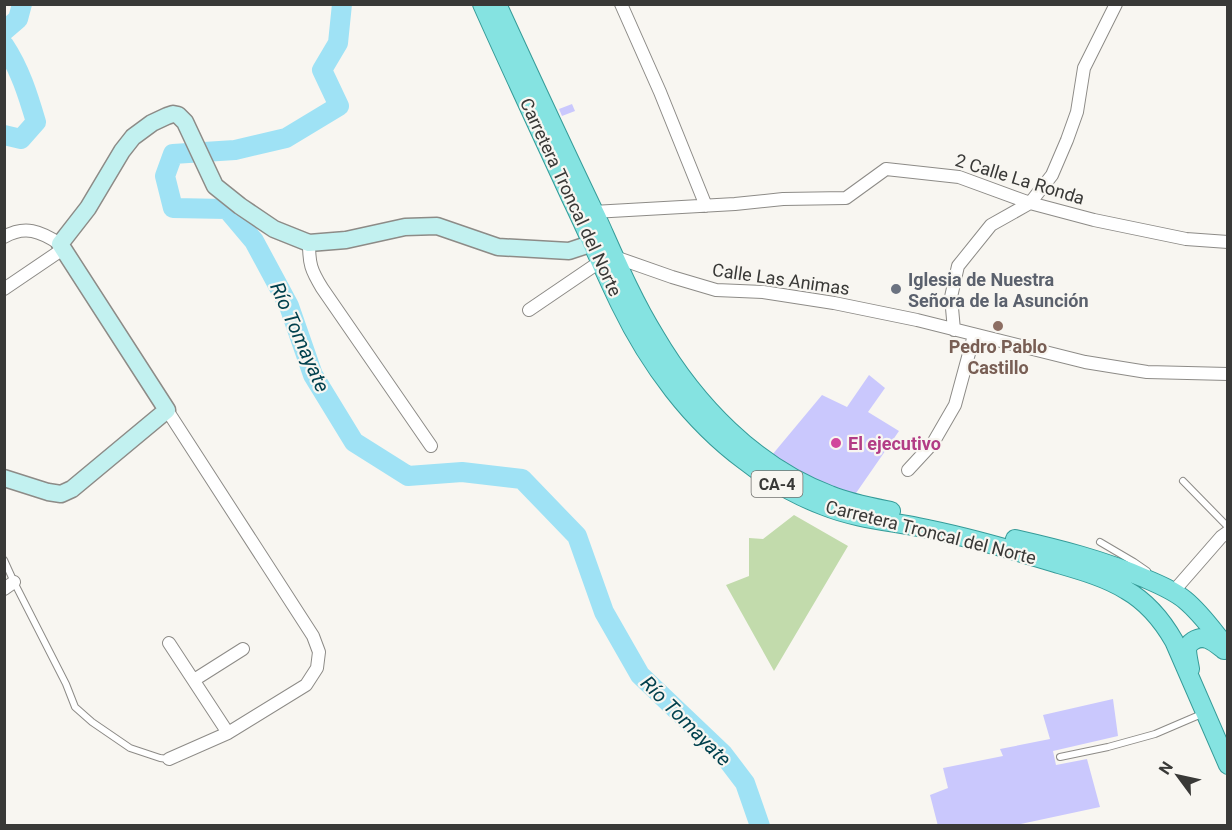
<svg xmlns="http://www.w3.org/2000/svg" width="1232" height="830" font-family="Roboto,sans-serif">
<rect width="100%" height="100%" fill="#f8f6f1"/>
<path fill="#c2dbac" d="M794,515L848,546L774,671L726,585L749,576V538L763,539Z"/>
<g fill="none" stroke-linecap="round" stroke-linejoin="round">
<path stroke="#9fe2f5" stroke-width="20" d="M342,4L338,43L322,70L339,106L286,138L235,150L173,154L165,176L173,208L227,209L254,241L289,306L313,375L354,442L408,476L462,472L522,479L577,536L604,612L640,675L723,754L745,783L760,826
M4,31L18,19L22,4
M4,45C20,69 28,95 36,122L21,139L4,135"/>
</g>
<path fill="#cac8fd" d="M572,104L575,111L562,116L559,109Z
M869,375L885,388L868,412L899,431L854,496L814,484L772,455L822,395L847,407Z
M1113,699L1118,736L1053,751L1056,765L1087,759L1100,807L1011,826H938L930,795L948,788L943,768L1003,756L1000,749L1050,739L1043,715Z"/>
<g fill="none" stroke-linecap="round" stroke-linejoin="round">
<g stroke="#8d8b87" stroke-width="8">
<path id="lane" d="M1183,481L1228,527
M1100,542L1134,562L1147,571
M4,560L14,582L66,684L75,707L92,722L130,748L160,758L168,759
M1060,757L1108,747L1155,734L1204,713"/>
</g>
<g stroke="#8d8b87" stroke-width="14">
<path id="street" d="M621,4L660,92L706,206
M593,212L735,204L783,199L846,198L886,169L959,177L1030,203L1094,220L1186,239L1228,242
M4,237C25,225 40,231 60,244
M309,243C309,264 311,270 322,288L431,446
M615,257L672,277L716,290L763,292L834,303L917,320L1085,362L1147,372L1228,374
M4,289L63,249
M529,310L601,261
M954,330L951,297L958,266L991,225L1030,203L1052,175L1067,140L1077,112L1084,68L1116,4
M167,410L313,636L319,652L317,668L306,685L228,733L169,759
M908,470L933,443L955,405L974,335
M4,589L14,582
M1173,592L1221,537L1228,532
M169,643L228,733
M194,680L243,649"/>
</g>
<g stroke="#8d8b87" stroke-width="19">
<path id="secondary" d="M4,478L48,492L61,494L72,489L167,410L60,244L88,208L122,151L133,137L152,123L167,116L173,114L178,115L185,122L215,186L240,206L274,229L309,243L346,240L405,227L437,226L498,247L569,251L593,243"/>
</g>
<g stroke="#359b98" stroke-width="20">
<path id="primary" d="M482,4C511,69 541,133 571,198C588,233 603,269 620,304C649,364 691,421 745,461C769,480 795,495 824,506C854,518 886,521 918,527C964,536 1010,549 1055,563C1079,570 1105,577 1126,590C1147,602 1162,620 1174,641L1228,765
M497,4C530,76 563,147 597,218C615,258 632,299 655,336C695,404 755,467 830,495C849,503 871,507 891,511
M1015,539C1059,549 1103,560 1144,578C1158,584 1173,590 1185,600C1202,614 1214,632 1228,649
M1190,669C1189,663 1187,655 1187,649C1188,645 1190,643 1193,641C1205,633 1215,643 1224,650"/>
</g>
<use href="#lane" stroke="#fff" stroke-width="6"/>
<use href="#street" stroke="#fff" stroke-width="12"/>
<use href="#secondary" stroke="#c2f1f0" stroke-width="16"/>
<use href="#primary" stroke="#85e3e1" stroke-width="18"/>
</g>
<circle fill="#6b7280" stroke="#f8f6f1" stroke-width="2" cx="896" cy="289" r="6"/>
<circle fill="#8d6e63" stroke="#f8f6f1" stroke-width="2" cx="998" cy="326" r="6"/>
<circle fill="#d1479c" stroke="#f8f6f1" stroke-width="2" cx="836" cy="443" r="6"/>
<g text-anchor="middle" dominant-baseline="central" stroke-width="4.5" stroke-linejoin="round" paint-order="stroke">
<rect fill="#f8f6f1" stroke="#72726f" stroke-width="1.5" x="751.5" y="471" width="51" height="26" rx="4.5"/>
<g font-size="16" font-weight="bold" fill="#393937">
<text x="777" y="484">CA-4</text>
</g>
<g font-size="18" fill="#393937" stroke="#f8f6f1">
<text transform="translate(1020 179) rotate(17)">2 Calle La Ronda</text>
<text transform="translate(571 197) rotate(65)">Carretera Troncal del Norte</text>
<text transform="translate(781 279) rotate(8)">Calle Las Animas</text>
<text transform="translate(931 532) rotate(14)">Carretera Troncal del Norte</text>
</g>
<g font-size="18" font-weight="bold" fill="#5b616d" stroke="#f8f6f1" text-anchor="start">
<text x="908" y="279">Iglesia de Nuestra<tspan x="908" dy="21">Señora de la Asunción</tspan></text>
</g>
<g font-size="18" font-weight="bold" fill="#785e54" stroke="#f8f6f1">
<text x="998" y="346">Pedro Pablo<tspan x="998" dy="21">Castillo</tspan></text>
</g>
<g font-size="18" font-weight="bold" fill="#b23c85" stroke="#f8f6f1" text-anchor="start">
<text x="848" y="443">El ejecutivo</text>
</g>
<g font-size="20" font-style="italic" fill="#01414e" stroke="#f8f6f1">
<text transform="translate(300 337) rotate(66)">Río Tomayate</text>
<text transform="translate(686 721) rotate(45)">Río Tomayate</text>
</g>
</g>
<rect width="1232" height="830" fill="none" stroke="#393937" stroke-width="12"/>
<g transform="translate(1178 776) rotate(303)" stroke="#f8f6f1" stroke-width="4.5" paint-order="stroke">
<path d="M0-4.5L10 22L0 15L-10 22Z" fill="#393937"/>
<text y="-9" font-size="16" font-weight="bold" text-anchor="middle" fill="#393937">N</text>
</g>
</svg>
